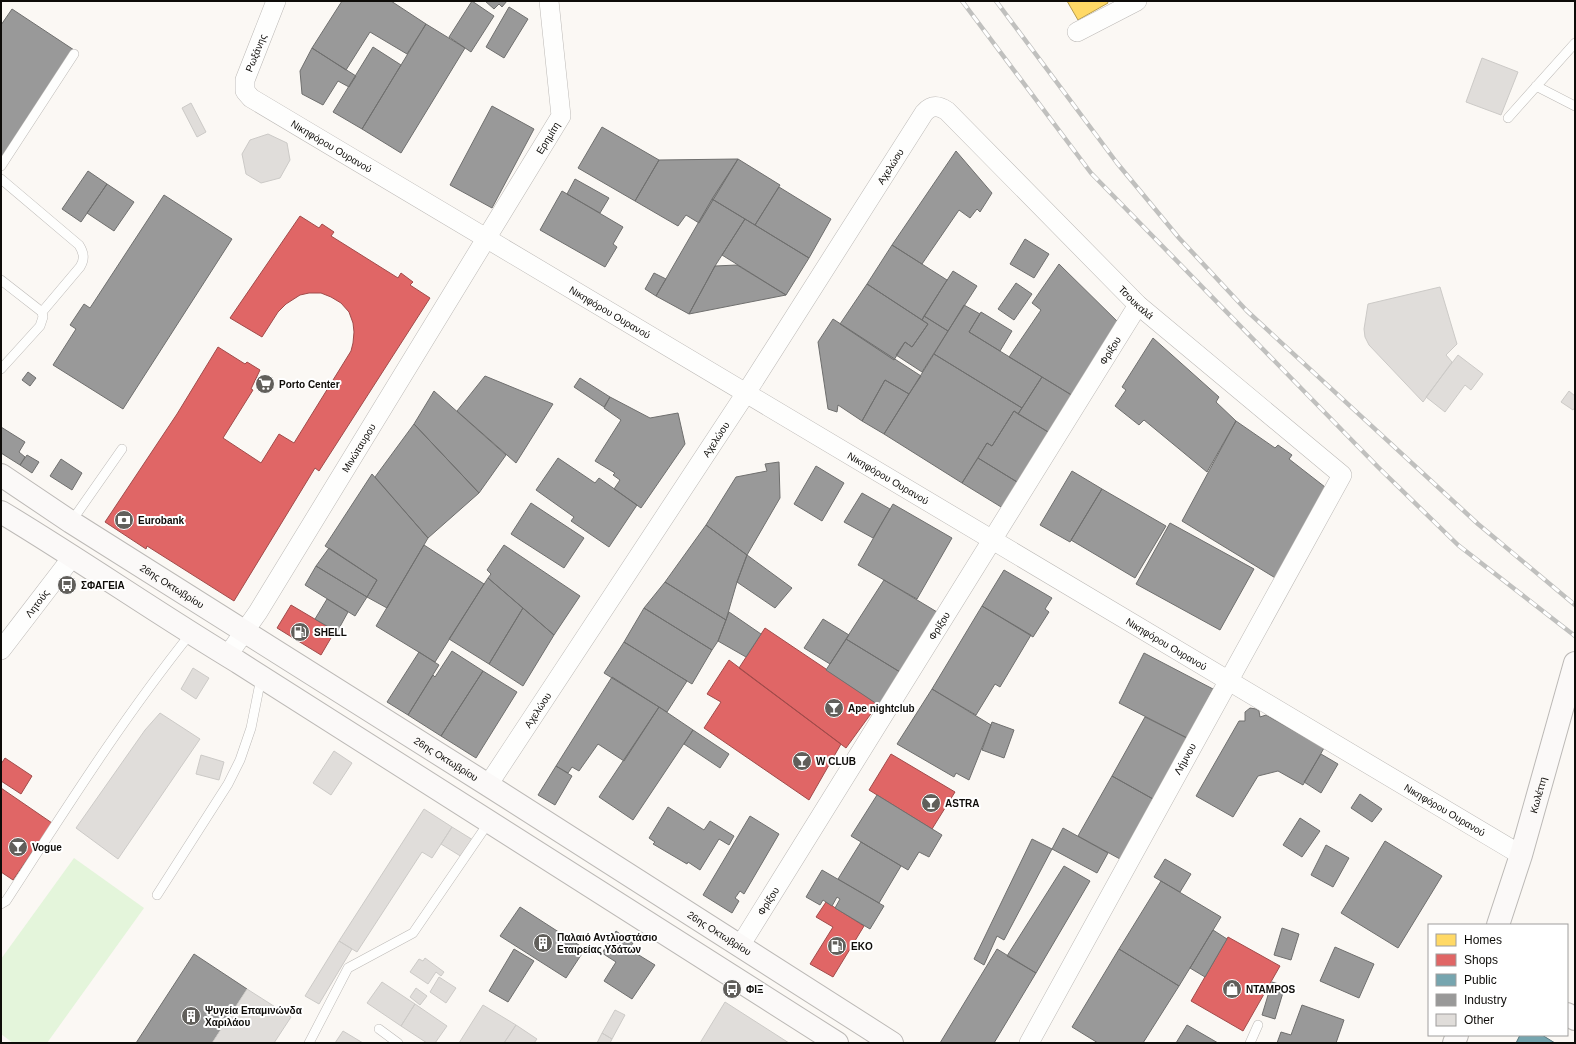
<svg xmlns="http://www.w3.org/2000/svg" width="1576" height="1044" font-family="Helvetica,sans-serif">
<rect width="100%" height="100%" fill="#fbf8f4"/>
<path fill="#e4f5db" d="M74,858L144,908L47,1043H13L1,1034V959Z"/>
<path fill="#ffd966" stroke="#b79c4a" d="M1067,1H1107L1108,3L1078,20Z"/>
<path fill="#e06666" stroke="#a14b4a" d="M300,216L319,228L322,224L334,232L331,236L398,278L401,273L413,282L410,285L430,298L319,471L315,468L234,601L147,546L146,549L105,522L177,414L218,347L245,364L247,362L260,370L251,389L253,390L223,438L261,463L279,434L294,443L351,351L353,343L354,332L353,323L349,312L341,303L331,297L321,293H309L300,295L286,304L278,312L262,337L230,318Z
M291,605L335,631L321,655L277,628Z
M765,628L878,704L846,748L739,668Z
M729,660L841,744L809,800L704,728L721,702L707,694Z
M891,754L955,792L932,829L869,790Z
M5,758L32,776L21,794L1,781V764Z
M1,788L52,823L13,880L1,872Z
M826,902L864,926L833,977L810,964L833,927L816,917Z
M1228,937L1280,966L1243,1031L1191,1001Z"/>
<path fill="#76a5af" stroke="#57777d" d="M1520,1035H1542L1555,1043H1516Z"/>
<path fill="#999" stroke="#6f6f6e" d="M342,1H391L426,24L407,54L370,32L346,70L312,48Z
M472,1L494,16L471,52L449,37Z
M485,1H507L502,7L499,4L494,9Z
M509,7L528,19L504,58L486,47Z
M12,9L74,50L1,159V25Z
M426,24L465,48L401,153L362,129Z
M373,47L401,65L362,129L333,112Z
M312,48L356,76L349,87L338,81L323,105L302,94L300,71Z
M492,106L534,129L492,208L450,185Z
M602,127L659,160L635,201L578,168Z
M956,151L992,193L980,212L977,209L970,218L959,210L922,264L892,245Z
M738,159L780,185L755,225L712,199Z
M738,159L699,223L686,215L678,226L635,201L659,160Z
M88,171L107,184L81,222L62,209Z
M575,179L609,198L600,213L567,194Z
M107,184L134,202L114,231L87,213Z
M779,187L831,219L809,258L755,225Z
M562,191L623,227L613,244L617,247L605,267L540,230Z
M164,195L232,239L123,409L53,365L76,329L70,325L84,304L90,308Z
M712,199L745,219L715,266L689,314L656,296Z
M745,219L809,258L786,295L722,255Z
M1025,239L1049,254L1034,278L1010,264Z
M892,245L947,280L922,320L867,284Z
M1059,264L1121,325L1075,397L1009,357L1041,310L1032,303Z
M737,265L786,295L689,314L715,266Z
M953,271L977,286L948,331L924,316Z
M654,273L666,279L656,296L645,289Z
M1016,283L1032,294L1014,320L998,309Z
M867,284L928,324L912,347L905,342L894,360L840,324Z
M964,305L980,314L969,332L1042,377L1022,408L934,354Z
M981,312L1012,331L1000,351L969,332Z
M924,316L948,331L922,372L896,355L905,342L912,347L928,324L922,320Z
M833,319L921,376L909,394L885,380L862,421L838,405L837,412L828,409L818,342Z
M1153,338L1219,397L1216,402L1236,421L1207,472L1144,420L1139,425L1115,406L1126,390L1122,387Z
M934,354L1022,408L1018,414L1014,411L992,446L987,443L962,483L884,434Z
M28,372L36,378L30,386L22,380Z
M485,376L553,404L516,463L457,411Z
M1042,377L1073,396L1050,433L1018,414Z
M580,378L610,397L604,407L574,387Z
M885,380L909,394L884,434L862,421Z
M434,391L506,455L479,493L414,424Z
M610,397L650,418L678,413L685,444L641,508L614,489L620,480L613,475L615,473L595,461L621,420L604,408Z
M1014,411L1056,437L1022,485L978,458L987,443L992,446Z
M1236,421L1275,448L1278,445L1292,455L1289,459L1325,487L1277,579L1182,521Z
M414,424L479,493L428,538L375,477Z
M1,427L25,442L19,452L25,457L20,465L1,453Z
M27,455L39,462L32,473L20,465Z
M558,458L595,483L599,478L637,505L609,547L571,521L574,517L536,490Z
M978,458L1022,485L1006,510L962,483Z
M61,459L82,473L72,490L50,476Z
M779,462L780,498L747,555L706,525L736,477L767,471L765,464Z
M816,466L844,483L822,521L794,504Z
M1072,471L1102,489L1070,542L1040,525Z
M372,474L428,538L387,608L367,597L377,580L325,546Z
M1102,489L1166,526L1135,578L1071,540Z
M862,493L890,509L873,538L844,522Z
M531,503L584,538L564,568L511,534Z
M893,504L952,538L917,599L858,565Z
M1170,523L1254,569L1220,630L1136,584Z
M706,525L747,555L737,582L726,620L665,582Z
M424,545L484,584L435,662L376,626Z
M504,545L580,596L554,635L488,578L491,574L487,570Z
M329,548L377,580L367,597L316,566Z
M747,555L792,588L775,608L737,582Z
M316,566L367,597L355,616L305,585Z
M1004,570L1052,598L1045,609L1049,612L1033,637L982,606Z
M488,578L523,608L489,664L449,639Z
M884,580L937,612L900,672L846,639Z
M665,582L726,620L718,641L712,650L644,608Z
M327,599L348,612L337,632L315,619Z
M982,606L1031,635L1000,687L995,684L976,715L932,689Z
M523,608L554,635L523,686L489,664Z
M644,608L712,650L692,684L624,642Z
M729,612L761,634L746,657L718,641Z
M823,619L849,635L830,664L804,648Z
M846,639L900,672L880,706L826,670Z
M624,642L687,681L667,712L604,673Z
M452,651L483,671L441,736L408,715L433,675L435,677Z
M419,652L439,665L408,715L387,702Z
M1144,653L1213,689L1187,738L1119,703Z
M483,671L517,692L476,758L441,736Z
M612,677L659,707L624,761L598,744L579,771L572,767L568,773L556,766Z
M932,689L991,725L969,780L956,773L954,777L897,744Z
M659,707L693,730L633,820L599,797Z
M1250,708L1256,709L1259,711L1260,717L1266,715L1324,748L1303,785L1278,771L1258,776L1233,817L1196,796L1239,721H1245V712Z
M1145,717L1187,738L1153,799L1112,776Z
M992,722L1014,730L1004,758L982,750Z
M693,730L729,754L720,768L684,744Z
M1321,754L1338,764L1321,793L1304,782Z
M556,766L572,776L555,805L538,795Z
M1112,776L1153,799L1120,859L1078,836Z
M1360,794L1382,809L1372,822L1351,808Z
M877,795L942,835L929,857L919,852L908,870L851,836Z
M668,807L704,830L710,821L734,836L729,845L719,839L700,870L688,862L687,864L653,844L655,842L649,838Z
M750,816L779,834L744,894L740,891L735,898L739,901L732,913L703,895Z
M1300,818L1320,831L1302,857L1283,845Z
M1063,828L1108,853L1097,873L1052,849Z
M1032,839L1052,849L1004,940L997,936L984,965L974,959Z
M1385,841L1442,876L1398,948L1341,913Z
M861,842L901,866L879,903L838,879Z
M1326,845L1349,858L1333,887L1311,875Z
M1165,859L1191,874L1180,892L1154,877Z
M1064,866L1090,881L1036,973L1007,956Z
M822,870L884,906L870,929L835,908L840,899L837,897L832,906L823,900L820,905L806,897Z
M1161,881L1221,917L1179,986L1119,949Z
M520,907L585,949L566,978L500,936Z
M1282,928L1299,934L1291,960L1274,955Z
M1213,930L1227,939L1205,977L1190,968Z
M616,931L633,943L629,949L655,965L632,999L604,981L616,962L602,953Z
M1335,947L1374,964L1359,998L1320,981Z
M514,949L534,961L508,1002L489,991Z
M997,949L1036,973L994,1043H940Z
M1119,949L1179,986L1143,1043H1098L1072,1027Z
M194,954L247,989L212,1043H136Z
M1272,982L1285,986L1275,1019L1262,1015Z
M1302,1005L1344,1020L1336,1043H1277L1281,1032L1291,1035Z
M1187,1025L1218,1043H1176Z"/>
<path fill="#e0ddda" stroke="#cccac7" d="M1482,58L1518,72L1501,115L1466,102Z
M191,103L206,132L197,137L182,108Z
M268,134L287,143L290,160L280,178L261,183L246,174L242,154L250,140Z
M1440,287L1457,344L1446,355L1452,362L1423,402L1369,345L1365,337L1364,329L1368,304Z
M1458,355L1483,374L1471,390L1465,385L1445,412L1426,397Z
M1569,391L1575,396V407L1573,410L1561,402Z
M193,668L209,678L196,699L181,689Z
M160,713L200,739L118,859L76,828L145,730Z
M334,751L352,763L331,795L313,783Z
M201,755L224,762L219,780L196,774Z
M424,809L452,827L432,858L422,852L357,952L339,941Z
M452,827L473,840L462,857L441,844Z
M339,941L352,949L319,1004L305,996Z
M425,958L444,972L441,976L436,972L428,984L410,972L419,959L423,961Z
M439,977L456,988L446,1003L430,992Z
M382,982L415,1004L401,1026L367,1003Z
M416,988L427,996L420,1005L410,997Z
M247,989L291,1017L274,1043H212Z
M725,1002L789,1043H700Z
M415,1004L447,1026L435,1043H427L401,1026Z
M483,1005L516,1025L504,1043H459Z
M615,1010L625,1015L612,1039L602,1033Z
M516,1025L537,1039L534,1043H504Z
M343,1031L363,1043H335Z
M602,1033L612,1039L610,1043H597Z"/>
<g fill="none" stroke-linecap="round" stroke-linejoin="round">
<g stroke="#bcb9b6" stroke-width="10">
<path id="service" d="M1536,86L1575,106
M1508,118L1575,43
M1,166L74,54
M1,179L79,245C84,253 85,259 80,267L42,312L43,317L40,326L1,369
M1,280L42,312
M71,522L122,449
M157,895L228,784L240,760L251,728L261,678
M1,904L6,901C65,810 123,718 191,633
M379,1029L398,1043
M309,1043L348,968L413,933L489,822
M1250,1043L1258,1025"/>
</g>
<g stroke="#bcb9b6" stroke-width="20">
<g id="minor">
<path id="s1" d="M276,1L245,80V91L251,98L1521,855"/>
<path d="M1077,32L1137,1"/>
<path id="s2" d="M1,650L73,556"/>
<path id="s3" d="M228,655L258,612L561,116L549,1"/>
<path id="s4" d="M488,785L746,393L924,113C931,105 938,105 947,111L1138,305L1342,475L1029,1043"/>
<path id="s5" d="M740,946L1138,305"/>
</g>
</g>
<g stroke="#bcb9b6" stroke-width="24">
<g id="secondary">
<path id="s6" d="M1,475L71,522L488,785L892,1043"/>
<path d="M1,512C81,560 158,614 238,662L837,1043"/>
<path id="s7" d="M1498,925L1521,855L1575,663"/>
<path d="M1567,1014L1575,1019"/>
<path d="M1454,1043L1457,1035"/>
</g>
</g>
<use href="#service" stroke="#fefefd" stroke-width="9"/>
<use href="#minor" stroke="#fefefd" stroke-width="19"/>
<use href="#secondary" stroke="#fbf9f8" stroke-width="22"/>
<g stroke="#c0c0be" stroke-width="4.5">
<path id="rail" d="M962,1L1091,173L1378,467L1458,545L1575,636
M996,1L1117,163L1179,238L1247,311L1478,524L1575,605"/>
</g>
<use href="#rail" stroke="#fff" stroke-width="3" stroke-dasharray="9" stroke-linecap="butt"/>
</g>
<defs>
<g id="supermarket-disc" transform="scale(1)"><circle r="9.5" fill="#615f5b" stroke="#fff"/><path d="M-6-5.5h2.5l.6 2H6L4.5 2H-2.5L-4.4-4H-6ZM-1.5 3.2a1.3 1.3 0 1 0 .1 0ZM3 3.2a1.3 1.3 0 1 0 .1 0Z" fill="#fff"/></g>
<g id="bank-disc" transform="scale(1)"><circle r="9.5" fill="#615f5b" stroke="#fff"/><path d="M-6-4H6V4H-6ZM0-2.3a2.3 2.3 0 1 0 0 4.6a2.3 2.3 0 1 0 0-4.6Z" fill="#fff"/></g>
<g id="bus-disc" transform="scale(1)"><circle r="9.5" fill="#615f5b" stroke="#fff"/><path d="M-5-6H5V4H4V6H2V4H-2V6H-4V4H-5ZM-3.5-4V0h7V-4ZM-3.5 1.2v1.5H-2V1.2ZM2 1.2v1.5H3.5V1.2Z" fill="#fff"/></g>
<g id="fuel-disc" transform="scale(1)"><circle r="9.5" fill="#615f5b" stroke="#fff"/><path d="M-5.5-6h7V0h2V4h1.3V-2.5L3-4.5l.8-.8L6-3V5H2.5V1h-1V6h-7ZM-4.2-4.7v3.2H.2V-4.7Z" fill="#fff"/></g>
<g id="bar-disc" transform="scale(1)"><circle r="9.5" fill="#615f5b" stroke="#fff"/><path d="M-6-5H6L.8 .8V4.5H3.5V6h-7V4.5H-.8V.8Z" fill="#fff"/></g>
<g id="building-disc" transform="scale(1)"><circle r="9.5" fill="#615f5b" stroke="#fff"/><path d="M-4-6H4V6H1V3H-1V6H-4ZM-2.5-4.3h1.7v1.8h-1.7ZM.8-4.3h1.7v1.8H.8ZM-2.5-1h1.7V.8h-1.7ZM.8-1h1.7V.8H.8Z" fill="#fff"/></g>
<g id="shop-disc" transform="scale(1)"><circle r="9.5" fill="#615f5b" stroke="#fff"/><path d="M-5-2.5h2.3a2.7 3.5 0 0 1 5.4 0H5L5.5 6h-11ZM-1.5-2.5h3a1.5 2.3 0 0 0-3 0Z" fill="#fff"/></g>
</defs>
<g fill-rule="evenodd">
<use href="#supermarket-disc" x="265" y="384"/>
<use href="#bank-disc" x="124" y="520"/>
<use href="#bus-disc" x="67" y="585"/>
<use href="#fuel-disc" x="300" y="632"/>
<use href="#bar-disc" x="834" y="708"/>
<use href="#bar-disc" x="802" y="761"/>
<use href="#bar-disc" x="931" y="803"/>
<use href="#bar-disc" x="18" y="847"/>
<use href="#building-disc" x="543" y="943"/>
<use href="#fuel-disc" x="837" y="946"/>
<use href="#bus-disc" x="732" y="989"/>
<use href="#shop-disc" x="1232" y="989"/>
<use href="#building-disc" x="191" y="1016"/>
</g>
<g text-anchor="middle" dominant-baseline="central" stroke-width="4" stroke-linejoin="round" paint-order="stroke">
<g font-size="10" fill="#0e0c09" stroke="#fff">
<text transform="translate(256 53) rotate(-68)">Ρωξάνης</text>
<text stroke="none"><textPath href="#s3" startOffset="608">Ερημίτη</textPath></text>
<text stroke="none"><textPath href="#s1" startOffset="199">Νικηφόρου Ουρανού</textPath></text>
<text stroke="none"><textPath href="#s4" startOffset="738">Αχελώου</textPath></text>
<text stroke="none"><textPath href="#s4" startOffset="1096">Τσουκαλά</textPath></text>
<text stroke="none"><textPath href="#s1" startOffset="523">Νικηφόρου Ουρανού</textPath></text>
<text stroke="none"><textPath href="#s5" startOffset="701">Φρίξου</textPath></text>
<text stroke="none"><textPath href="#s4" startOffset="414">Αχελώου</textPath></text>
<text stroke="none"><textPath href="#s3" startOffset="245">Μινώταυρου</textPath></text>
<text stroke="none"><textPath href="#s1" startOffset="847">Νικηφόρου Ουρανού</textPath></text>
<text stroke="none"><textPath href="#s6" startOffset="204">26ης Οκτωβρίου</textPath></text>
<text stroke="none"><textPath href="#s2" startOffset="59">Λητούς</textPath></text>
<text stroke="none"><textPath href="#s5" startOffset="377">Φρίξου</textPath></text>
<text stroke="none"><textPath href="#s1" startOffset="1171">Νικηφόρου Ουρανού</textPath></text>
<text stroke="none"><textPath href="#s4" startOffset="90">Αχελώου</textPath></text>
<text stroke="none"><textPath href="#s6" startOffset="528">26ης Οκτωβρίου</textPath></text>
<text transform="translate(1185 759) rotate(-61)">Λήμνου</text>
<text stroke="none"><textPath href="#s7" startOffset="136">Κωλέττη</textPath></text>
<text stroke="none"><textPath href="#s1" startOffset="1495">Νικηφόρου Ουρανού</textPath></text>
<text stroke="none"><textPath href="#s5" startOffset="53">Φρίξου</textPath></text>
<text stroke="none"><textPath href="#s6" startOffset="852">26ης Οκτωβρίου</textPath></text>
</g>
<g font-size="10" font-weight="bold" fill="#0e0c09" stroke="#fff" text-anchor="start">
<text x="279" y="384">Porto Center</text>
<text x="138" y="520">Eurobank</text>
<text x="81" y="585">ΣΦΑΓΕΙΑ</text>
<text x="314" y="632">SHELL</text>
<text x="848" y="708">Ape nightclub</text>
<text x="816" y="761">W CLUB</text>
<text x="945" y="803">ASTRA</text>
<text x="32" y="847">Vogue</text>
<text x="557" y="937">Παλαιό Αντλιοστάσιο<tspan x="557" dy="12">Εταιρείας Υδάτων</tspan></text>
<text x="851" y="946">EKO</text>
<text x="746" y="989">ΦΙΞ</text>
<text x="1246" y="989">NTAMPOS</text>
<text x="205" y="1010">Ψυγεία Επαμινώνδα<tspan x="205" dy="12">Χαριλάου</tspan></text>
</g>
</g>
<rect width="1576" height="1044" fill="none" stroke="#0e0c09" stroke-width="4"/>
<rect x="1428" y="924" width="140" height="112" fill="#ffffff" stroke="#9f9e9d"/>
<rect x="1436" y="934" width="20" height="12" fill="#ffd966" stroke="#9f9e9d"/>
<text x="1464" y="944" font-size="12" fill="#0e0c09">Homes</text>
<rect x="1436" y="954" width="20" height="12" fill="#e06666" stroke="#9f9e9d"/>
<text x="1464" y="964" font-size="12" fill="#0e0c09">Shops</text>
<rect x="1436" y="974" width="20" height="12" fill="#76a5af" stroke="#9f9e9d"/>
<text x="1464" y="984" font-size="12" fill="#0e0c09">Public</text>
<rect x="1436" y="994" width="20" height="12" fill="#999999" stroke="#9f9e9d"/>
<text x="1464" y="1004" font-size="12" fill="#0e0c09">Industry</text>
<rect x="1436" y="1014" width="20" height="12" fill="#e0ddda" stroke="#9f9e9d"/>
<text x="1464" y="1024" font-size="12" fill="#0e0c09">Other</text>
</svg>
